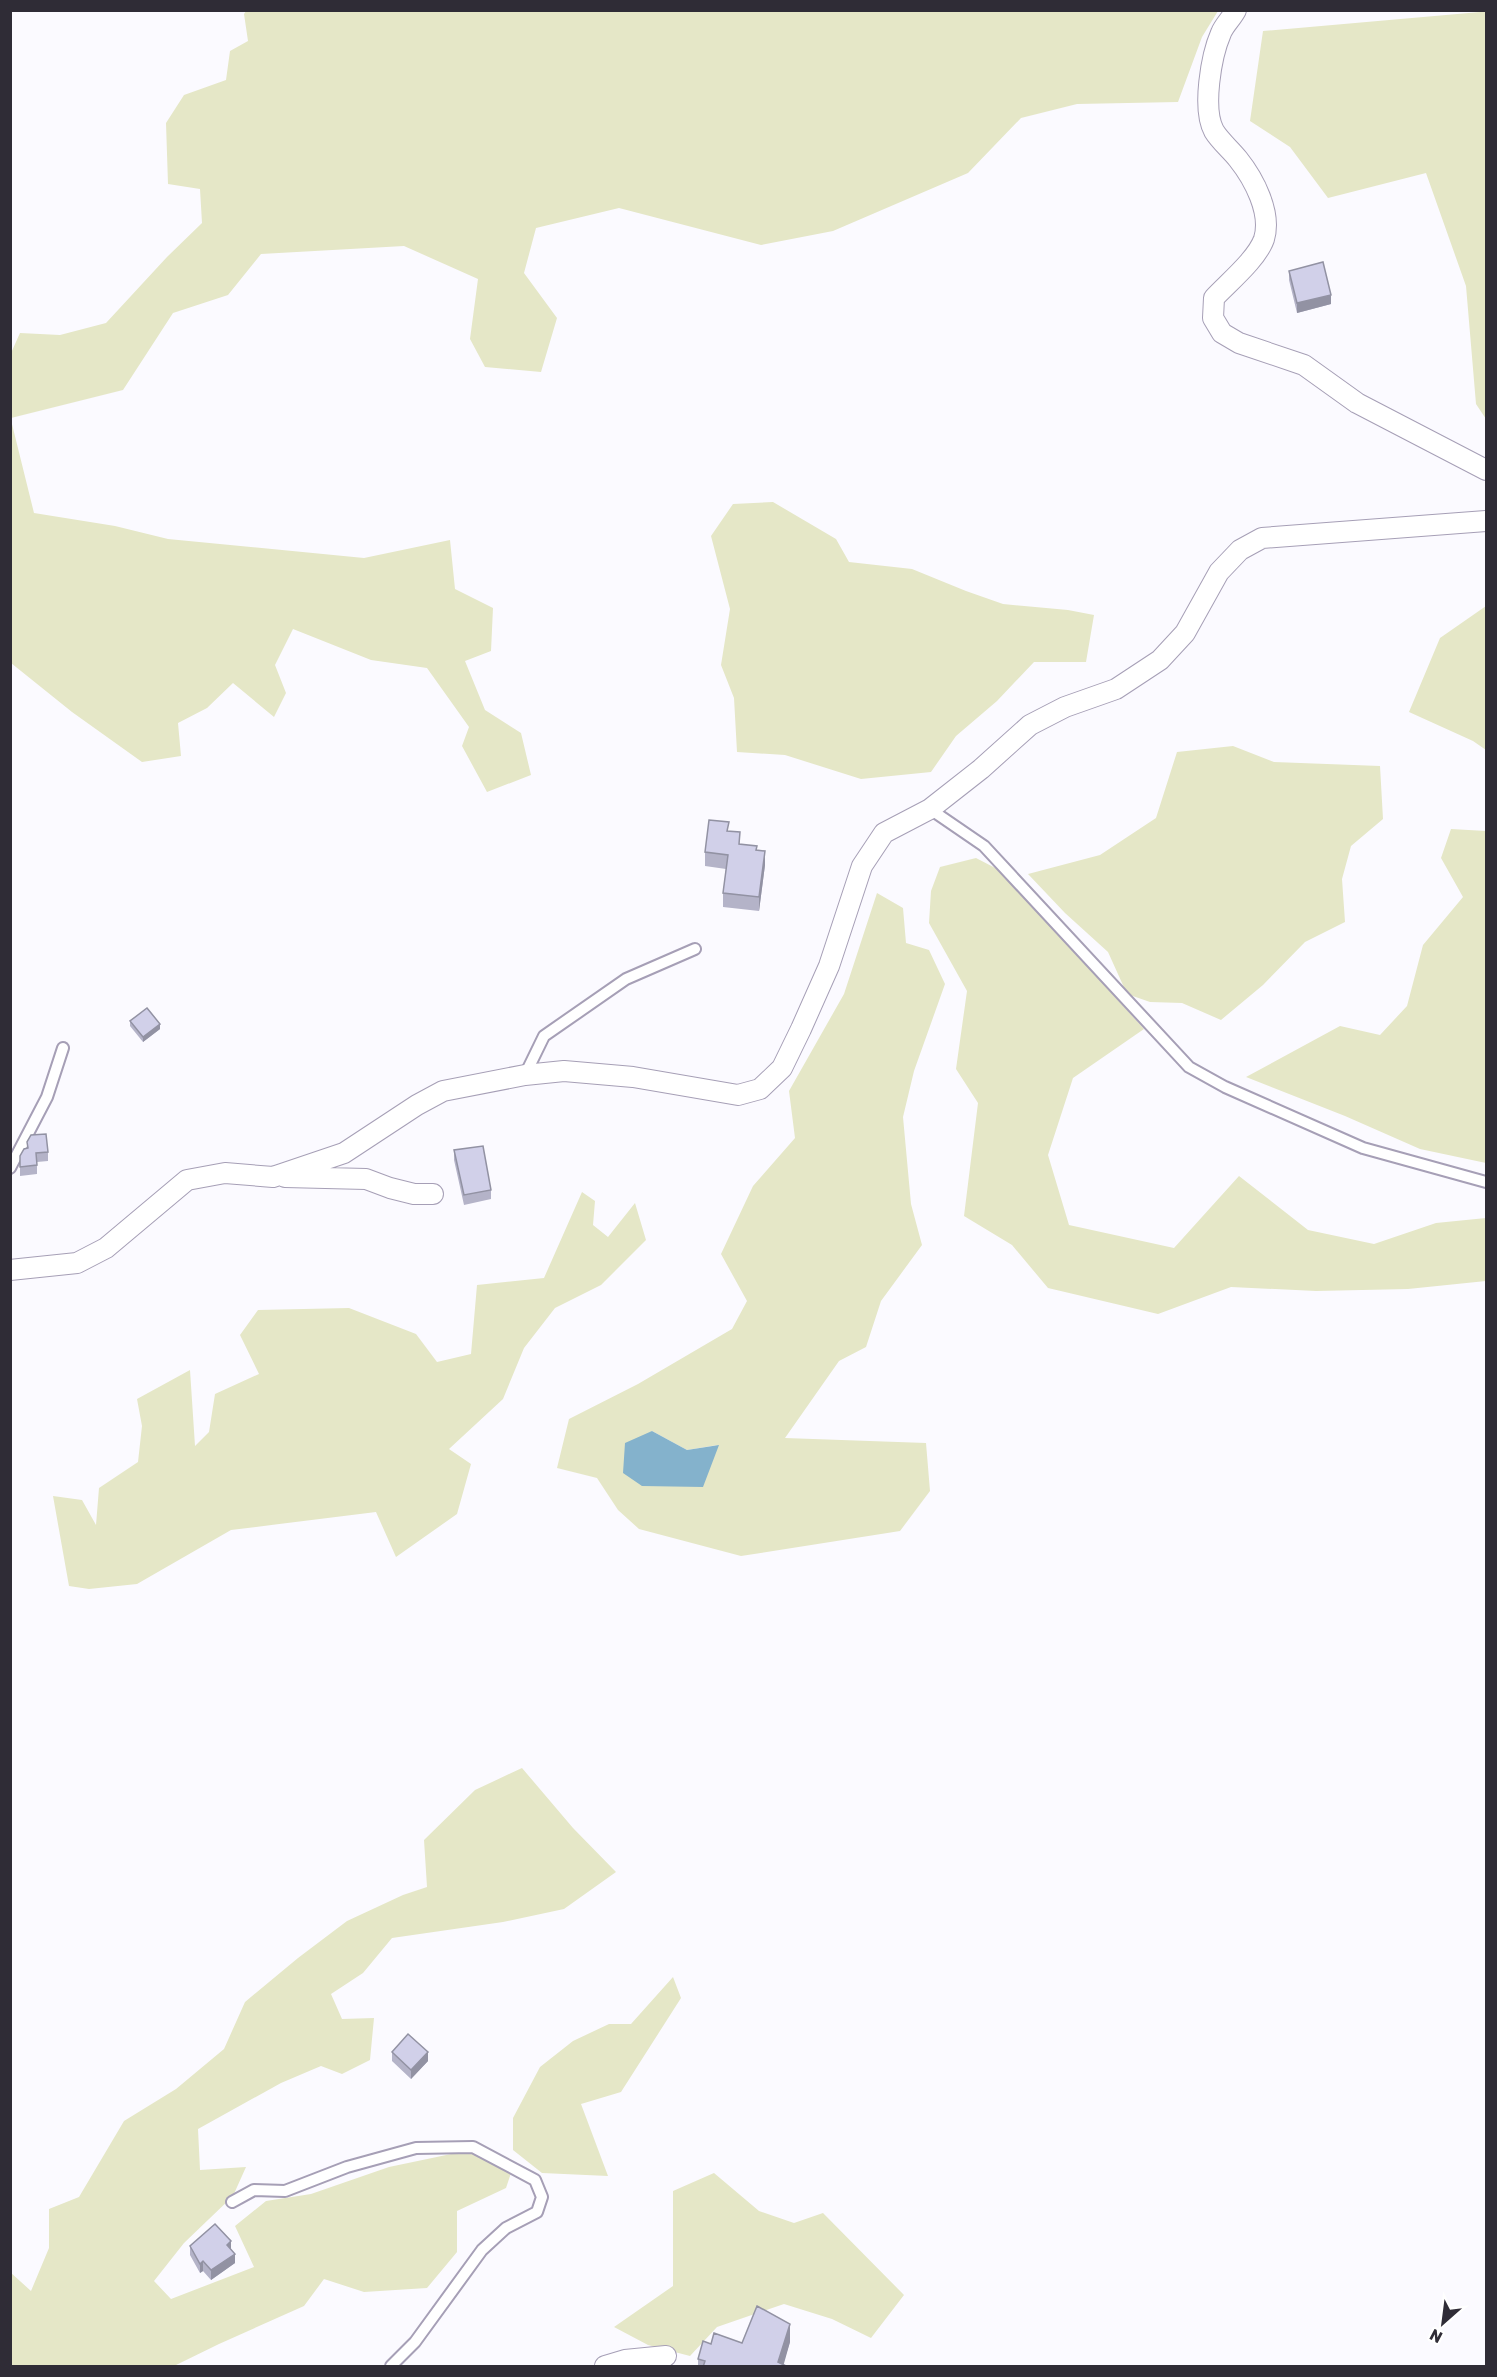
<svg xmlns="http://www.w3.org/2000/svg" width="1497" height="2377" font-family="Rubik,sans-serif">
<rect width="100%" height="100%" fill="#fbfaff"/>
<path fill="#e5e7c7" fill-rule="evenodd" d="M246,11V10L1218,11L1202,37L1178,102L1077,104L1021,118L968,173L833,231L761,245L619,208L536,228L524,273L557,318L541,372L485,367L470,339L478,279L404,246L261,254L228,295L173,313L123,390L11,418V353L20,333L60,335L106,323L167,257L202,223L200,189L168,184L166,123L184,95L226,80L230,51L248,41L244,14Z
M1481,11H1486V419L1476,404L1466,286L1426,173L1328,198L1290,147L1250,121L1263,31L1480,12Z
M11,420L34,513L115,526L168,539L364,558L450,540L455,589L493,608L491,651L465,661L485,710L521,733L531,775L487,792L462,746L469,727L427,668L371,660L293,629L275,665L286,693L274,717L233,683L207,708L178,723L181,756L142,762L72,712L11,663Z
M773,502L836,539L849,562L912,569L966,591L1003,604L1068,610L1094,615L1086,662H1034L997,701L956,736L931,772L861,779L785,755L737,752L734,698L721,665L730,609L711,536L733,504Z
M1486,606V750L1473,741L1409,712L1440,638Z
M1233,746L1274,762L1380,766L1383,819L1351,846L1342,879L1345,922L1305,942L1263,985L1221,1020L1182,1003L1150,1002L1127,994L1108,952L1065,913L1028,874L1100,855L1156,818L1177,752Z
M1451,829L1486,831V1163L1420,1149L1345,1116L1246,1077L1340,1026L1380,1035L1407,1006L1423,945L1463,897L1441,858Z
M976,858L1003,872L1144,1029L1073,1078L1048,1155L1069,1225L1174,1248L1239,1176L1308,1230L1374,1244L1436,1223L1486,1218V1281L1408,1289L1316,1291L1231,1287L1158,1314L1048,1288L1012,1245L964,1216L978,1103L956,1069L967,991L929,923L931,891L940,867Z
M877,893L903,908L906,943L929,950L945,984L914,1071L903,1117L911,1204L922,1245L881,1301L866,1347L839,1361L785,1438L926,1443L930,1491L900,1531L741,1556L639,1529L618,1510L597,1478L557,1468L569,1419L638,1384L732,1329L747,1301L721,1254L753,1186L795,1138L789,1091L844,994ZM652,1431L687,1450L718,1445L623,1473Z
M582,1192L595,1201L593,1225L608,1237L635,1203L646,1240L601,1285L555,1308L524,1348L503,1399L449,1449L471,1464L457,1514L396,1557L376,1512L231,1530L137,1584L89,1589L69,1586L53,1496L82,1500L96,1525L99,1488L138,1462L142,1426L137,1399L190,1370L195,1446L209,1432L215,1394L259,1374L240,1335L258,1310L349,1308L416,1334L437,1362L471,1354L477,1285L544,1278Z
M522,1768L573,1828L616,1872L564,1909L503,1922L392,1938L363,1973L331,1994L342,2019L374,2018L370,2060L342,2074L321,2066L281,2083L198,2129L200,2170L246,2167L233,2196L184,2243L154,2281L171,2299L254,2267L235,2226L266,2201L311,2194L389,2167L475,2149L513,2167L506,2188L457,2211V2252L427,2288L364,2292L324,2279L304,2306L219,2344L174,2366H11L10,2272L31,2291L49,2248V2209L79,2197L124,2121L176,2089L224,2049L245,2002L298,1958L347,1921L403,1895L427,1887L424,1840L475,1790Z
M673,1977L681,1998L621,2092L581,2104L608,2176L542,2173L513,2150V2118L540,2067L573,2041L609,2024H631Z
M714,2173L759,2211L794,2223L823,2213L904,2295L871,2338L832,2319L784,2304L717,2327L690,2356L648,2345L614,2327L673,2286V2191Z"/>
<path fill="#84b2cc" d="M652,1431L687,1450L719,1445L703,1487L642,1486L623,1473L625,1443Z"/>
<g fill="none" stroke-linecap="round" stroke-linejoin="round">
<g stroke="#a69fb6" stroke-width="14">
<path id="lane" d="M930,809L984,846L1189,1067L1225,1087L1363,1148L1486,1182
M525,1075L544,1036L626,979L695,949
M10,1168L47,1097L63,1048
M232,2202L254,2190L285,2191L347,2167L416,2148L473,2147L535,2180L542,2197L537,2212L506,2228L482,2250L415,2342L391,2366"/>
</g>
<g stroke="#a69fb6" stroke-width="22">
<path id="street" d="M1236,10C1232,18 1224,25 1221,33C1211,56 1202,109 1214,131C1220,141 1231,150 1238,159C1254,179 1272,213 1264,239C1257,259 1229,282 1214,298L1213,318L1222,333L1239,343L1304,365L1357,403L1486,470
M285,1177L366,1179L390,1188L414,1194H433
M10,1270L77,1263L106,1248L187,1180L225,1173L273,1177L344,1153L417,1105L443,1091L525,1075L564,1071L633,1077L738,1095L760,1089L782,1068L801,1029L829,966L862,866L884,833L930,809L981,769L1030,725L1065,707L1116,689L1160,660L1185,633L1219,572L1240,550L1262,538L1486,521
M605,2366L625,2360L666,2356"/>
</g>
<use href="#lane" stroke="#fff" stroke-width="10"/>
<use href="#street" stroke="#fff" stroke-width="20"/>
</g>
<path fill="#b4b3c8" d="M1289,271L1331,304L1297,313L1289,280Z
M729,831L740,844L757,850L765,865L759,911L723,907V893L726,869L705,866V852Z
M130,1021L160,1029L143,1042L130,1026Z
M24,1149L48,1152V1161L37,1162V1174L20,1176V1156Z
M454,1150L491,1190V1199L464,1205L454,1160Z
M392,2052L428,2061L411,2079L392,2061Z
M190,2246L231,2250L235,2263L211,2280L203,2271L200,2273L190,2255Z
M790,2342L783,2364L788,2367H698V2359L711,2344Z"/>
<path fill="#9292a3" d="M1331,295V304L1297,313V303Z
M765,851V865L759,911V897Z
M160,1024V1029L143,1042V1037Z
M428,2052V2061L411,2079V2070Z
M231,2241V2250L227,2245Z
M235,2254V2263L211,2280V2270Z
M203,2261V2271L200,2273V2264Z
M790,2324V2342L783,2367L778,2362Z"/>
<path fill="#d1d0e9" stroke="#9292a3" stroke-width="1.5" d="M1323,262L1331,295L1297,303L1289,271Z
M709,820L729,822L727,831L740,832L739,844L757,846L756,850L765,851L759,897L723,893L728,855L705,852Z
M147,1008L160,1024L143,1037L130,1021Z
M46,1134L48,1152L36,1153L37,1165L20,1167V1156L24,1149L28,1148L27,1142L31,1135Z
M483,1146L491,1190L464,1195L454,1150Z
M408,2034L428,2052L411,2070L392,2052Z
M215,2224L231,2241L227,2245L235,2254L211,2270L203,2261L200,2264L190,2246Z
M757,2306L790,2324L778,2362L788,2367H703L705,2361L698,2359L703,2341L711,2344L714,2333L742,2343Z"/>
<rect width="1497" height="2377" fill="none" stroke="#2f2c36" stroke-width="24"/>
<g transform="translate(1443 2323) rotate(208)" stroke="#ffffff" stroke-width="4.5" paint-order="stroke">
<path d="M0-4.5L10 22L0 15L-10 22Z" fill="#2f2c36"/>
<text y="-9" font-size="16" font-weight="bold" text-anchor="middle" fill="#2f2c36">N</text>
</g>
</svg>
